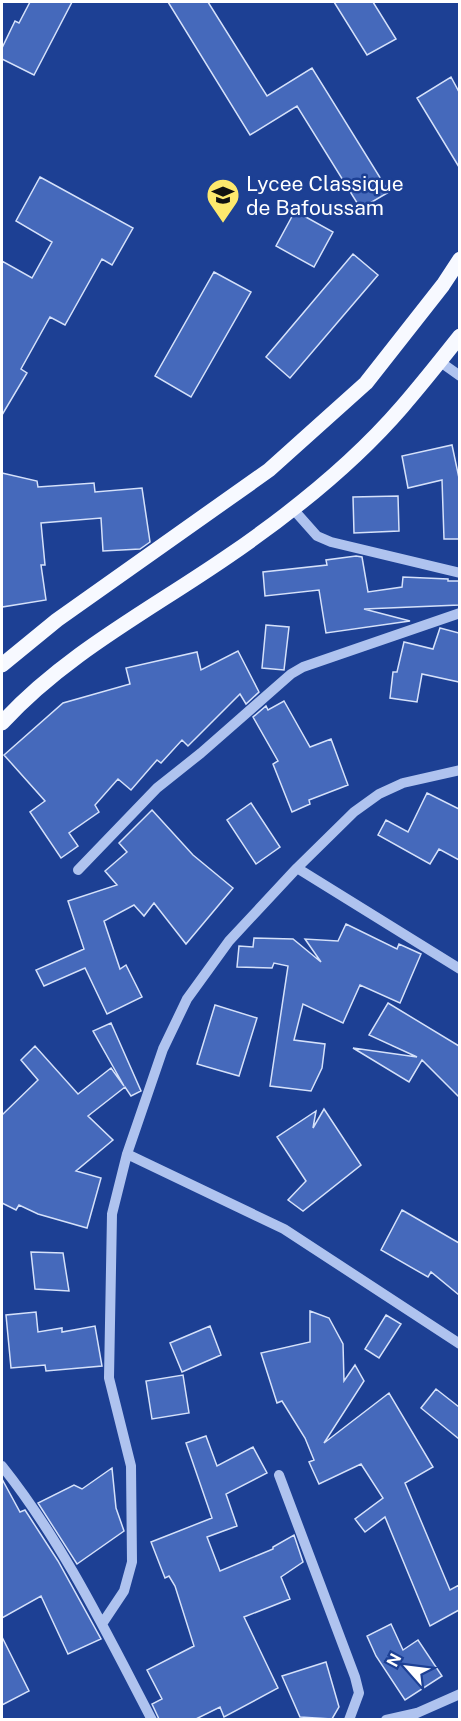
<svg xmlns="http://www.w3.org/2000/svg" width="461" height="1721" font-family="'Public Sans',sans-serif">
<rect width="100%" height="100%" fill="#1d4094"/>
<path fill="#4569bb" stroke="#d5e1fa" stroke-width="1.5" d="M30,2H72L34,75L2,59V48L15,21L19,23Z
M168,2H208L267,96L312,68L389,192L365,206H359L297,106L250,135Z
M334,2H373L396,39L367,55Z
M451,77L459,92V167L417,98Z
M40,177L133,228L112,265L102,259L65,325L50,317L21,369L27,373L2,415V261L32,278L52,242L16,221Z
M295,211L333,232L314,267L276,246Z
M353,254L378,275L290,378L266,357Z
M214,272L251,292L191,397L155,376Z
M452,445L459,478V539H444L442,480L408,488L402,456Z
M2,473L37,481L38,487L94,483L95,492L142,488L150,542L140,549L103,551L101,518L41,523L45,565H41L46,600L2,607Z
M398,496L399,531L354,533L353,497Z
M356,556L362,557L368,592L402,587L403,577L448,579V581H459V605L364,609L410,621L326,633L319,590L265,596L263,572L327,565L326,560Z
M266,625L289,627L284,670L262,668Z
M440,628L459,633V682L422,674L417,702L390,698L393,672H397L404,642L433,649Z
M238,651L259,692L246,704L240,694L188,746L182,740L161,763L157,760L131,790L118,779L95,805L99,812L69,833L78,846L61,858L30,812L45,801L4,755L63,703L130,684L126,668L197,652L201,670Z
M284,701L310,747L331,739L348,785L309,800L310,804L292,812L273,764L278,761L253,717L266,706L268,710Z
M427,793L459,809V860L439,849L430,864L378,835L386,820L408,832Z
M251,803L280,847L256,864L227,820Z
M152,810L193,855L233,888L186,944L154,903L144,916L134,905L104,921L120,969L126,965L142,997L107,1014L85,968L44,986L36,970L84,949L68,901L117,885L105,871L127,852L119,843Z
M346,924L397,949L399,944L421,954L400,1003L360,985L343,1023L303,1004L294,1040L325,1044L322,1068L311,1091L270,1086L288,966L274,963L272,968L237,967L239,946L253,947L254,938L293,939L321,962L305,939L338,941Z
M388,1003L459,1046V1097L422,1060L409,1082L353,1048L417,1057L369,1035Z
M215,1005L257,1018L239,1076L197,1064Z
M111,1023L141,1091L131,1096L125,1087L88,1116L113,1140L76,1171L101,1178L87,1228L38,1214L19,1205L16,1210L2,1203V1115L38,1080L21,1060L35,1046L78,1094L111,1068L124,1086L93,1031Z
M324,1109L361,1165L303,1211L288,1200L306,1181L277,1137L316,1111L313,1128Z
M402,1210L459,1243V1295L431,1272L428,1277L381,1250Z
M31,1252L63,1253L69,1291L35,1289Z
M310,1311L329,1318L343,1344L344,1381L355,1365L364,1381L324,1443L389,1393L433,1467L405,1483L450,1590L459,1585V1610L430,1626L385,1517L365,1532L355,1519L383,1498L361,1464L319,1484L309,1462L314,1460L305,1438L282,1401L277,1403L261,1353L310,1342Z
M36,1312L38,1332L62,1328V1332L95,1326L102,1366L46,1371L45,1365L11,1368L6,1315Z
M386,1315L401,1324L379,1358L365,1349Z
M210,1326L221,1355L182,1372L170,1343Z
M183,1375L189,1413L152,1419L146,1381Z
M436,1389L459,1407V1439L421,1408Z
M206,1436L217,1466L253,1447L267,1473L226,1494L237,1526L207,1537L220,1571L273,1549V1547L294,1535L303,1562L281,1577L290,1599L244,1617L278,1688L224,1717L220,1707L196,1719H159L152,1704L162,1699L147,1670L194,1646L175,1586L169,1576L165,1578L151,1542L212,1518L186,1443Z
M112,1468L116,1508L124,1531L77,1564L38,1503L74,1485L82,1489Z
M2,1479L20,1512L25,1510L58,1561L101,1639L68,1654L41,1596L2,1618Z
M391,1624L403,1650L418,1640L442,1676L405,1700L376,1656L367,1636Z
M2,1637L29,1691L2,1705Z
M326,1662L339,1707L332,1719L300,1717L282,1676Z"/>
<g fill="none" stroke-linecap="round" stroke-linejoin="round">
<path stroke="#afc3ef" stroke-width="10" d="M439,361L460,376
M293,509L317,536L331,542L460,573
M297,868L460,969
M78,870L157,788L201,753L291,674L303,667L460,613
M127,1154L284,1229L460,1344
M2,1466C62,1541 107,1634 152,1720
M279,1475L355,1677L359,1693L349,1720
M102,1624L124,1591L132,1562L131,1466L109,1378L112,1214L127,1154L163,1049L187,999L229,941L297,868L354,812L379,794L403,783L460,770
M386,1720L417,1713L460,1694"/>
<path stroke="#f7f9ff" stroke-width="15" d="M2,665L57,620L269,470L366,383L443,285L460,259
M2,723C65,654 150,610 227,557C290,514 352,465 402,407C422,384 441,360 460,336"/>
</g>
<defs>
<g id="school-pin" transform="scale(1.725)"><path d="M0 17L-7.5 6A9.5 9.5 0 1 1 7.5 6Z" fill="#fee96d" stroke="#1d4094"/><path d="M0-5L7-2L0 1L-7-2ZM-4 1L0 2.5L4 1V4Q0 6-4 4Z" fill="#111"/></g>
</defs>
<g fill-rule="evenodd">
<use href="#school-pin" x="223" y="195"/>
</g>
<g text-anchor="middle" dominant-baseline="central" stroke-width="5" stroke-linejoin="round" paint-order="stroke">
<g font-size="21" fill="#fff" stroke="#1d4094" text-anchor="start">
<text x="246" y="183">Lycee Classique<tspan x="246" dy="24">de Bafoussam</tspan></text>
</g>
</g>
<rect width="461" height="1721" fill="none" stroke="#ffffff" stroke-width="6"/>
<g transform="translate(407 1667) rotate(298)" stroke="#1d4094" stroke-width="4.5" paint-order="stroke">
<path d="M0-4.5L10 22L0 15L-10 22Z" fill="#ffffff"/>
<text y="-9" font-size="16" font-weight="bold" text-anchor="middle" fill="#ffffff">N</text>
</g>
</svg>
